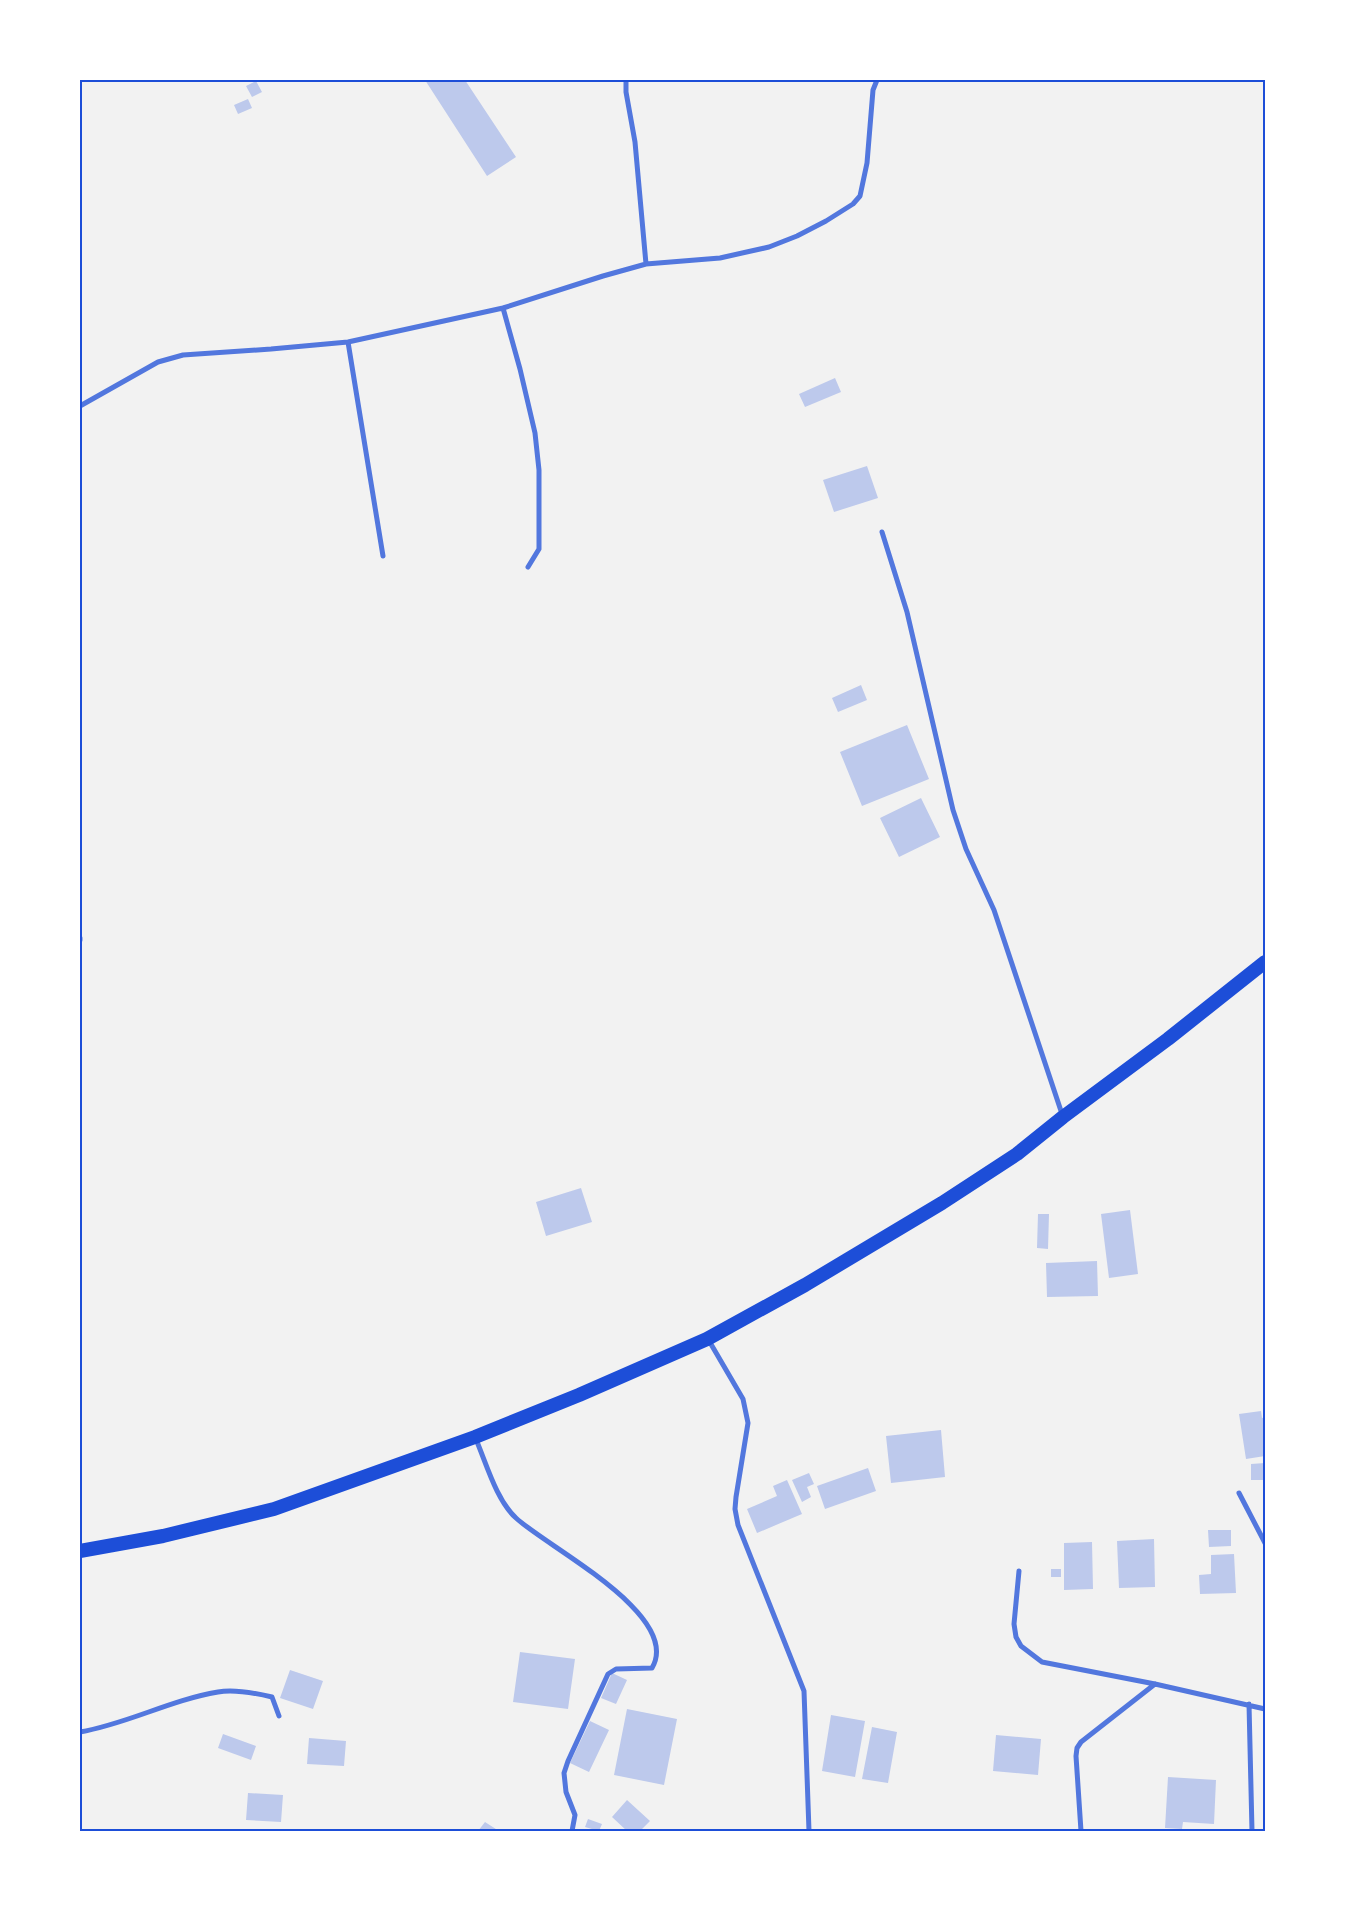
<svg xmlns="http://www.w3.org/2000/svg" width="1345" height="1911" font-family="Signika,sans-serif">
<rect width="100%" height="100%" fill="#f2f2f2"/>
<path fill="#bdc9ec" d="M425,80H465L516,157L487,176Z
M256,81L262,92L252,97L246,86Z
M248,99L252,108L238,114L234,105Z
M835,378L841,392L805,407L799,394Z
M867,466L878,498L834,512L823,480Z
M861,685L867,700L838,712L832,698Z
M907,725L929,779L862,806L840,752Z
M921,798L940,837L899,857L880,818Z
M581,1188L592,1222L546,1236L536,1202Z
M1130,1210L1138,1274L1109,1278L1101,1214Z
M1038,1214H1049L1048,1249L1037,1248Z
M1097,1261L1098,1296L1047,1297L1046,1263Z
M1261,1411L1262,1418L1265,1417V1456L1246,1459L1239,1414Z
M941,1430L945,1477L891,1483L886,1436Z
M1265,1463V1480H1251V1464Z
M868,1468L876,1491L825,1509L817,1486Z
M809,1473L814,1484L807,1487L811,1497L802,1502L792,1480Z
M787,1480L802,1514L757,1533L747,1509L777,1496L773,1486Z
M1208,1530H1231V1546L1209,1547Z
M1154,1539L1155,1587L1119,1588L1117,1541Z
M1092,1542L1093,1589L1064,1590V1543Z
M1234,1554L1236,1593L1200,1594L1199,1575L1211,1574V1555Z
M1051,1569H1061V1577H1051Z
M520,1652L575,1659L568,1709L513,1702Z
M290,1670L323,1681L313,1709L280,1698Z
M612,1673L627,1680L616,1704L601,1698Z
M627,1709L677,1719L664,1785L614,1775Z
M831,1715L865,1721L855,1777L822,1771Z
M590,1721L609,1730L589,1772L570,1763Z
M872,1727L897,1732L888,1783L862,1779Z
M223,1734L256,1746L251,1760L218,1748Z
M996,1735L1041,1739L1038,1775L993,1771Z
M309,1738L346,1741L344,1766L307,1764Z
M1168,1777L1216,1780L1214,1824L1183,1822L1182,1829L1165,1828Z
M248,1793L283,1795L281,1822L246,1820Z
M627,1800L650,1821L640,1831H627L612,1817Z
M588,1819L602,1824L599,1831L585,1827Z
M485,1822L499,1831H478Z"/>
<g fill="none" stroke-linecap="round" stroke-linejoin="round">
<path stroke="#5277de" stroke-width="5" d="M626,80V92L635,142L646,264
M503,308L520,369L535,433L539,470V549L528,567
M348,342L383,556
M80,406L158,362L183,355L271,349L348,342L503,308L603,276L646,264L720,258L769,247L797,236L826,221L853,204L860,196L867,163L873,90L877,80
M882,532L907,612L953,810L966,849L994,910L1063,1117
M80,938V940
M708,1339L743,1399L748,1423L736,1497L735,1509L738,1525L804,1691L809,1831
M475,1437C486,1462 496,1500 516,1518C547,1547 683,1615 652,1668L616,1669L608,1674L568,1761L564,1773L566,1792L575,1815L572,1831
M1239,1493L1265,1543
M1019,1571L1014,1624L1016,1637L1021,1646L1042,1662L1155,1684L1265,1709
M1249,1704L1252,1831
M80,1732C127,1724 170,1700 218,1692C235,1689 255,1693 272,1697L279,1716
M1081,1831L1076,1756L1077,1748L1081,1742L1155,1684"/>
<path stroke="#1d4ed8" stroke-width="14" d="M80,1551L163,1536L274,1509L475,1437L579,1395L707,1339L805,1285L942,1203L1017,1154L1063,1117L1168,1039L1265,962"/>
</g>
<rect width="1345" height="1911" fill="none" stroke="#ffffff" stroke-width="162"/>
<rect x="81" y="81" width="1183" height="1749" fill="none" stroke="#1d4ed8" stroke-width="2"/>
</svg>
